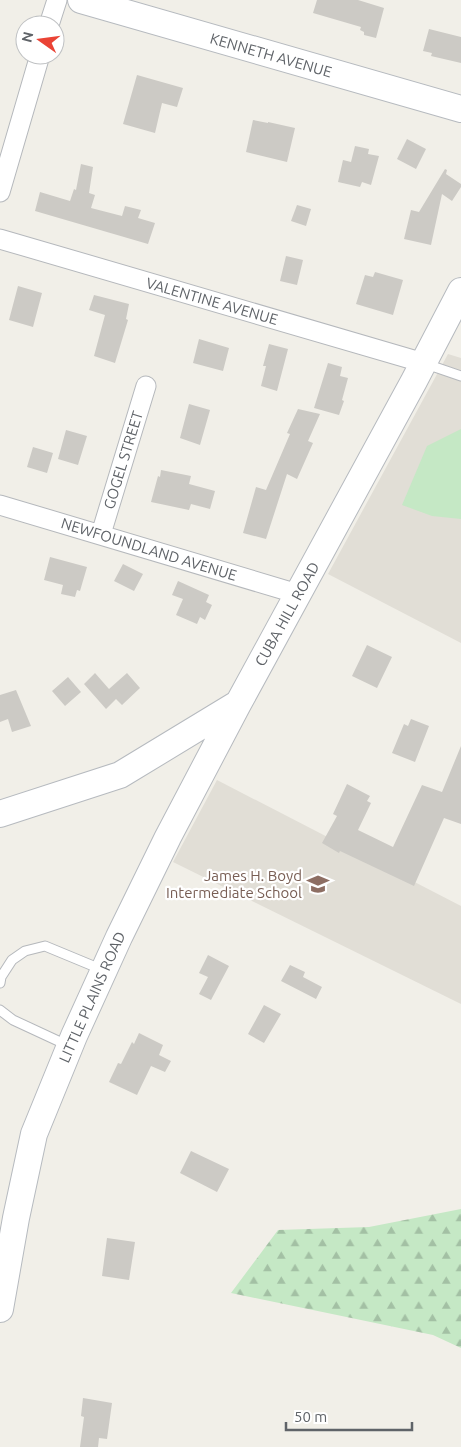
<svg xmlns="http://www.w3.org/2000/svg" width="461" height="1447" font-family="Ubuntu,sans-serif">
<defs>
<pattern id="forest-firs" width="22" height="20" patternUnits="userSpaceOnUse" patternTransform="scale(1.25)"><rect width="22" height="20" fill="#c5e8c5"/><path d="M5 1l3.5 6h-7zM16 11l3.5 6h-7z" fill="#a3c0a4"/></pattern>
</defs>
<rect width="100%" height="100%" fill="#f1efe8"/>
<path fill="#e1ded6" d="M448,354L461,358V643L328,574Z
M217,780L461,906V1004L173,862Z"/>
<path fill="url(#forest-firs)" d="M461,1209V1348L433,1335L231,1293L278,1230L369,1227Z"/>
<path fill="#c5e8c5" d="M461,429V519L432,516L402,505L427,446Z"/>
<path fill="#cccac5" d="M317,0H358L384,8L376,38L364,35V32L360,30L361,27L313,13Z
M429,29L461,37V63L431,56L432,53L423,51Z
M137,75L183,88L177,107L162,103L155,133L123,124Z
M253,120L268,123V122L295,128L287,162L246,152Z
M407,139L426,149L416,169L397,159Z
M355,146L369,149L368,154L379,156L371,185L362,182L360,187L338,182L343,160L351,162Z
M81,164L93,167L89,193L95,195L91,208L122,216L125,206L141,210L138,218L155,223L148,244L35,211L40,192L70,201L74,189L76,190Z
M445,169L447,170L446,174L461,184V187L452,201L442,194L431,245L404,239L411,210L419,212Z
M297,205L311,209L306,226L291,221Z
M286,256L303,260L297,285L280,281Z
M375,272L403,280L393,315L356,304L365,275L373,277Z
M18,286L42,293L33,327L9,320Z
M94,295L129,304L126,319L128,320L115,363L94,356L105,315L89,310Z
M199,339L229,348L223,371L193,363Z
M269,344L288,349L277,391L261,386L266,366H263Z
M328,363L342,367L340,376L348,378L342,400L344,401L339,415L314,408Z
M189,404L210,410L200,445L180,438Z
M298,409L320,414L308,441L313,443L297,479L287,474L266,539L243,533L256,487L266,490L290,434L287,433Z
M66,430L87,436L78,465L58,459Z
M33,447L53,453L47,473L27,467Z
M161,470L191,476L189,484L215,491L210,509L191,504L189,510L151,502L158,476L160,477Z
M50,557L87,567L80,591L77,590L75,597L61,594L63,585L44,580Z
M123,564L143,574L134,591L114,581Z
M178,581L209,595L206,602L212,605L205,620L200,617L197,624L176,615L183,599L172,595Z
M367,645L392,657L377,688L352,676Z
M95,673L109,689L127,673L140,688L122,705L116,699L106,709L84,684Z
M68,677L81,692L65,706L52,691Z
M16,690L31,726L12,732L8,719L0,722V695Z
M411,719L429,726L415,762L392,753L404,724L408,726Z
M461,746V824L444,818L414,886L340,851L339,853L322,843L337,816L333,814L347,784L370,796L367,801L371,803L358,830L393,847L422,785L442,792Z
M208,955L229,966L211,1000L199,994L208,977L199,973Z
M290,965L305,972L303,977L322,987L316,999L281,981Z
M264,1005L281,1014L264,1043L248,1034Z
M139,1033L163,1045L159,1055L171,1061L165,1072L151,1066L137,1095L109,1082L118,1063L121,1064L132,1042L134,1044Z
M191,1151L229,1169L217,1192L180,1173Z
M107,1238L135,1242L129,1280L102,1276Z
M83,1398L112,1403L107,1439L99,1438L98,1447H80L84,1417L81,1416Z"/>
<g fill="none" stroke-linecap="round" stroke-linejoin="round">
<g stroke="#b5b8bc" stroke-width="11">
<path id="lane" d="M426,364L461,376
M0,983L1,977L12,960L25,951L45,946L103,970
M0,1010L13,1020L69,1046"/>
</g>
<g stroke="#b5b8bc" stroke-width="21">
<path id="street" d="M49,25L57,0
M0,192L40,55
M0,239L424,363
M0,505L298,594
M101,534L146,386"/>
</g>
<g stroke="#b6babf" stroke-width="28">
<path id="secondary" d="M81,0L461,109
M0,814L120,775L237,704
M0,1309L16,1218L34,1134L74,1036L119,937L168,837L238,704L414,381L461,291"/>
</g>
<use href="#lane" stroke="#fff" stroke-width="9"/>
<use href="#street" stroke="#fff" stroke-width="19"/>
<use href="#secondary" stroke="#fff" stroke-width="26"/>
</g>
<defs>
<g id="school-bare" transform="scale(1.725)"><path d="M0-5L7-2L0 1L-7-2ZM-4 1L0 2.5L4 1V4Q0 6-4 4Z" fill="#8d6e63" stroke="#fff" stroke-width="2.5" paint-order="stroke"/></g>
</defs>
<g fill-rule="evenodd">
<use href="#school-bare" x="318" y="884"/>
</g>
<g text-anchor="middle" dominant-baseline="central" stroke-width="4.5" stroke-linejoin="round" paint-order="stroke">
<g font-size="15" fill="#5f6368" stroke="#fff">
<text transform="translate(271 55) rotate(16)">KENNETH AVENUE</text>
<text transform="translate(212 301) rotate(16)">VALENTINE AVENUE</text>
<text transform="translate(123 460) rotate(-73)">GOGEL STREET</text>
<text transform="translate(149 549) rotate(17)">NEWFOUNDLAND AVENUE</text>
<text transform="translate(287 614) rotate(-61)">CUBA HILL ROAD</text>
<text transform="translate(92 997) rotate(-66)">LITTLE PLAINS ROAD</text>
</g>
<g font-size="15" fill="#785e54" stroke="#fff" text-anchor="end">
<text x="302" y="875">James H. Boyd<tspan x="302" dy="17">Intermediate School</tspan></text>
</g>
</g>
<g transform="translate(40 40) rotate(284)"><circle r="24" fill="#ffffff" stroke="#bfc1c3"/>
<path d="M0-4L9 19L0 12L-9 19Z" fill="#ea4335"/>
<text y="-8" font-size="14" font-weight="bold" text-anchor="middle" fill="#5f6368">N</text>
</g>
<path d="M286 1422v8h126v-8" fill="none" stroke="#5f6368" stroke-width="2.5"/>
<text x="294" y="1422" font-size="15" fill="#5f6368" stroke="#ffffff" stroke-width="4" paint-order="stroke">50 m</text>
</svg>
